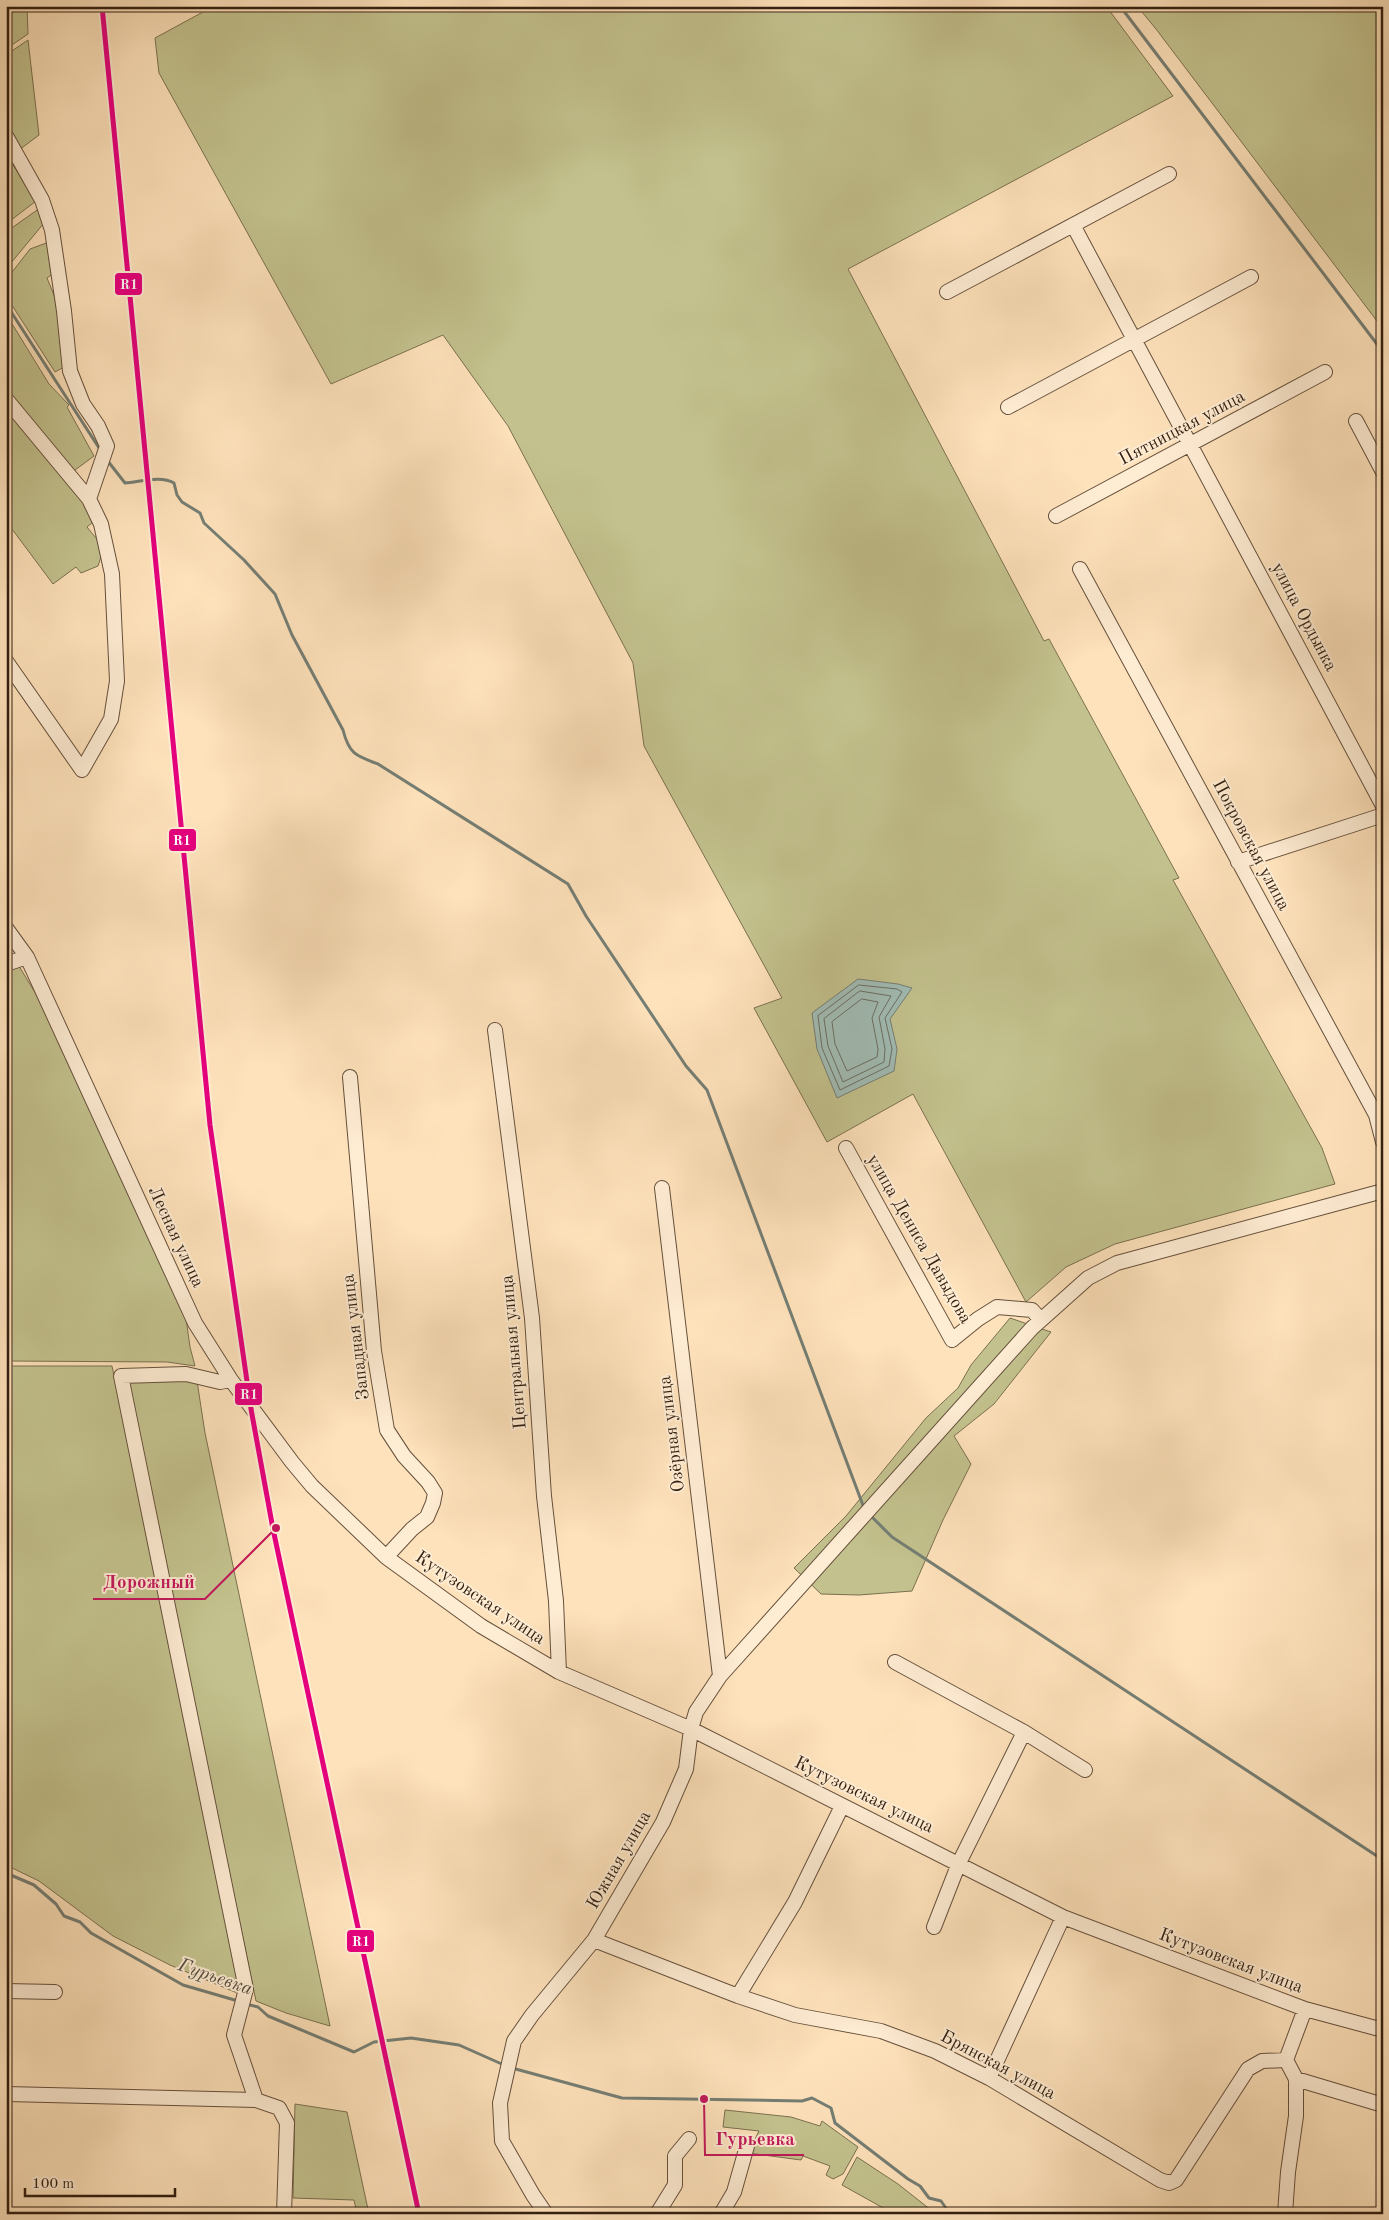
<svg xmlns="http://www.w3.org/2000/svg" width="1389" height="2220" font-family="'Old Standard TT',serif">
<rect width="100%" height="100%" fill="#fee2bb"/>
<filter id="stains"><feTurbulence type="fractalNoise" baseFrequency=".004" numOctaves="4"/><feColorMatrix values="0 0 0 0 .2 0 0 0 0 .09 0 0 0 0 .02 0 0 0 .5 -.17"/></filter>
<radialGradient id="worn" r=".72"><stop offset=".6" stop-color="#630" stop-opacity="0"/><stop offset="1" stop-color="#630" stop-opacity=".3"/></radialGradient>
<path fill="#c3c28e" stroke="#7b7050" d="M6,6H27L28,34L6,49Z
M214,6H1106L1173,96L848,269L1044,641L1049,639L1179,878L1173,880L1322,1148L1335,1184L1115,1244L1066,1267L1026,1302L913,1094L827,1142L754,1008L782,998L644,746L633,663L508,426L443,335L331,384L159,73L155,38Z
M1137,6H1383V329L1156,29Z
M28,40L39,135L19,150L6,126V55Z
M6,154L36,201L6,224Z
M40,208L44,223L6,269V232Z
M49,242L54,273L47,278L61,312L66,366L55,372L6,296V280L30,249Z
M6,314L49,384L69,405L67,407L94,456L71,473L6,392Z
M6,407L81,499L93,522L87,527C100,544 106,544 98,566L81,573L76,567L53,584L6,521Z
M11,953L67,1045L185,1311L190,1347L195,1366L167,1362L6,1361V956Z
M1010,1318L1051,1332L994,1404L954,1436L971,1464L943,1520L912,1591L859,1595L821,1594L794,1568L846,1516L926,1418L958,1388L971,1365Z
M6,1366H112L242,1995L170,1965L113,1936L39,1881L6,1865Z
M127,1381H197L205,1433L330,2026L286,2013L256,2001Z
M295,2104L347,2112L369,2214H357L354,2200L293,2198Z
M725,2110L791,2117L820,2126L822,2121L858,2147L843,2174L833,2179L826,2175L830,2166L803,2156L801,2160L748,2153L759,2131L723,2127Z
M857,2157L898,2184L936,2214H894L842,2185Z
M292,2210L344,2212V2214H292Z"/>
<path fill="#a1bdb6" stroke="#757e74" d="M858,979L898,984L912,988L890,1019L897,1049L894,1071L837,1098L817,1049L812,1013Z"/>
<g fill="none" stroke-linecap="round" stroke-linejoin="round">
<path stroke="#6a6e64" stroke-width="1" d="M859,985L897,989L902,992L885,1018L892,1049L889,1066L840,1090L822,1048L818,1016Z
M860,991L891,996L879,1017L885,1049L884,1062L843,1082L828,1046L824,1019Z
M862,999L878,1002L872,1018L878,1049L877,1057L847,1071L835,1044L832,1022Z"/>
<path stroke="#757e74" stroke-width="3" d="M1120,6L1383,352
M6,304L101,451
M107,460L125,483C140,482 161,475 174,483L177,495L182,502L200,513L204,523L244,560L275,594L292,635L343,730C349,754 356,756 378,764L568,884L586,916L686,1066L707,1090L864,1508
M870,1515L892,1537L1383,1860
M6,1873L34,1885L56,1904L64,1916L80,1922L91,1933L183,1985L238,2001
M246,2004L258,2007L268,2016L354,2052L374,2042L411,2038L459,2045L504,2065
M512,2068L622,2098L802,2101L812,2098L831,2108L835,2123L908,2179L920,2186L929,2198L941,2201L950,2214"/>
<g stroke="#66503c" stroke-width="16">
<path id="minor" d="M6,136L42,200L52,230L64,311L70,371L83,404L98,426L107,446L89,499
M1073,225L1383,806
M947,292L1169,174
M6,399L89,499L101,524L112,574L117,681L111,719L82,770L6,661
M1008,407L1251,277
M1356,421L1383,472
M1056,516L1325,372
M1080,569L1376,1115L1383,1142
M1238,862L1383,815
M6,928L27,957L195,1323L231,1380L292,1462L312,1486L386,1557L481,1626L559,1672L691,1729L1063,1917L1305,2009L1383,2030
M6,964L27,957
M495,1030L532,1318L544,1496L556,1601L559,1672
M350,1077L374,1351L387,1430L404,1456L428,1482L435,1493L433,1503L427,1517L412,1529L386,1557
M846,1148L952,1340L978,1319L997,1307L1032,1310L1041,1320
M662,1188L720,1676
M231,1380L220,1382L186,1374L121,1376L246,1989L234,2035L256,2100
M895,1662L1024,1732L1085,1770
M934,1927L959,1863L1024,1732
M594,1940L738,1996L795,2015L881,2031L935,2051L989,2078L1160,2180L1169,2183L1176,2180L1248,2069L1262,2061L1286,2060L1296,2079V2116L1288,2172L1285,2214
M6,1991L55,1992
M738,1996L795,1902L842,1806
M1286,2060L1305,2009
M989,2078L1063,1917
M1296,2079L1383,2105
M6,2094L256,2100L279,2108L287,2123L284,2214
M546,2214L533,2195L502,2141L500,2103L514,2041L532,2015L594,1940L663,1822L686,1769L691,1729L696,1712L720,1676L1032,1328L1088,1278L1117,1263L1383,1191
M657,2214L675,2185V2156L689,2139
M721,2214L734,2192L747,2146"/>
</g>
<use href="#minor" stroke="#feecd3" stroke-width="14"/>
<g stroke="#feecd3" stroke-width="9">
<path id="rail-1" d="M102,6L210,1125L251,1409L273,1529L419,2214"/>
</g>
<use href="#rail-1" stroke="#e5007d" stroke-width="5"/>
</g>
<g text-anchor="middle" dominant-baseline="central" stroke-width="4" stroke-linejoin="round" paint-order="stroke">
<g font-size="18" fill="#331f11" stroke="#feecd3">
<text transform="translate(1182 428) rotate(-28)">Пятницкая улица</text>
<text transform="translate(1304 617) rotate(62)">улица Ордынка</text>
<text transform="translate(1251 845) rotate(62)">Покровская улица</text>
<text transform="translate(176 1237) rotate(65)">Лесная улица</text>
<text transform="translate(919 1239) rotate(60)">улица Дениса Давыдова</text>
<text transform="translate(356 1337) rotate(-97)">Западная улица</text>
<text transform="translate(514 1352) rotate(-95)">Центральная улица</text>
<text transform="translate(672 1434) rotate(-97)">Озёрная улица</text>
<text transform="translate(480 1598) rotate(34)">Кутузовская улица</text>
<text transform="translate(864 1795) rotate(26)">Кутузовская улица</text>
<text transform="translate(619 1860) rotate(-60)">Южная улица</text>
<text transform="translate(1231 1961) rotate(21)">Кутузовская улица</text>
<text transform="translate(998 2065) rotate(28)">Брянская улица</text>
</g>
<g font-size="19" font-style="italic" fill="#544e43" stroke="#feecd3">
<text transform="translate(215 1978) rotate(19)">Гурьевка</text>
</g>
</g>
<path fill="none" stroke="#c2185b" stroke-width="2" d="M276 1528L205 1599H93M704 2099L705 2155H804"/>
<g fill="#c2185b" stroke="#feecd3" stroke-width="2">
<circle cx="276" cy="1528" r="5"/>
<circle cx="704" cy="2099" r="5"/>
</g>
<g font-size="19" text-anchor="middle" font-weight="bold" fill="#c2185b" stroke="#feecd3" stroke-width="4" stroke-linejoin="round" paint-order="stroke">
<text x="149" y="1588">Дорожный</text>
<text x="755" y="2145">Гурьевка</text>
</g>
<g stroke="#feecd3" stroke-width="2">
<rect x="114" y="272" width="29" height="24" rx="5" fill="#e5007d"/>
<rect x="168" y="828" width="29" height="24" rx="5" fill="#e5007d"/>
<rect x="234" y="1382" width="29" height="24" rx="5" fill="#e5007d"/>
<rect x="346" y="1929" width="29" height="24" rx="5" fill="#e5007d"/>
</g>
<g font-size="14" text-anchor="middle" font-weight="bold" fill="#fff">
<text x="129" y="289">R1</text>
<text x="182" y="845">R1</text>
<text x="249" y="1399">R1</text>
<text x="361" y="1946">R1</text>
</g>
<rect width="1389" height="2220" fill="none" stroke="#fee2bb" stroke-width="25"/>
<rect x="8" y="8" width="1374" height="2205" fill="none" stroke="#331f11" stroke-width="2.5"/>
<rect x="12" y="12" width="1364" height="2195" fill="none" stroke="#331f11"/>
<path d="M25 2188v8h150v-8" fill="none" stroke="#331f11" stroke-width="2.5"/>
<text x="32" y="2188" font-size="15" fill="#331f11" stroke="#feecd3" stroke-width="4" paint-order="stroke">100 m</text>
<rect width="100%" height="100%" filter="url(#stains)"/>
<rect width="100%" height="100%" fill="url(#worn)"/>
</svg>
